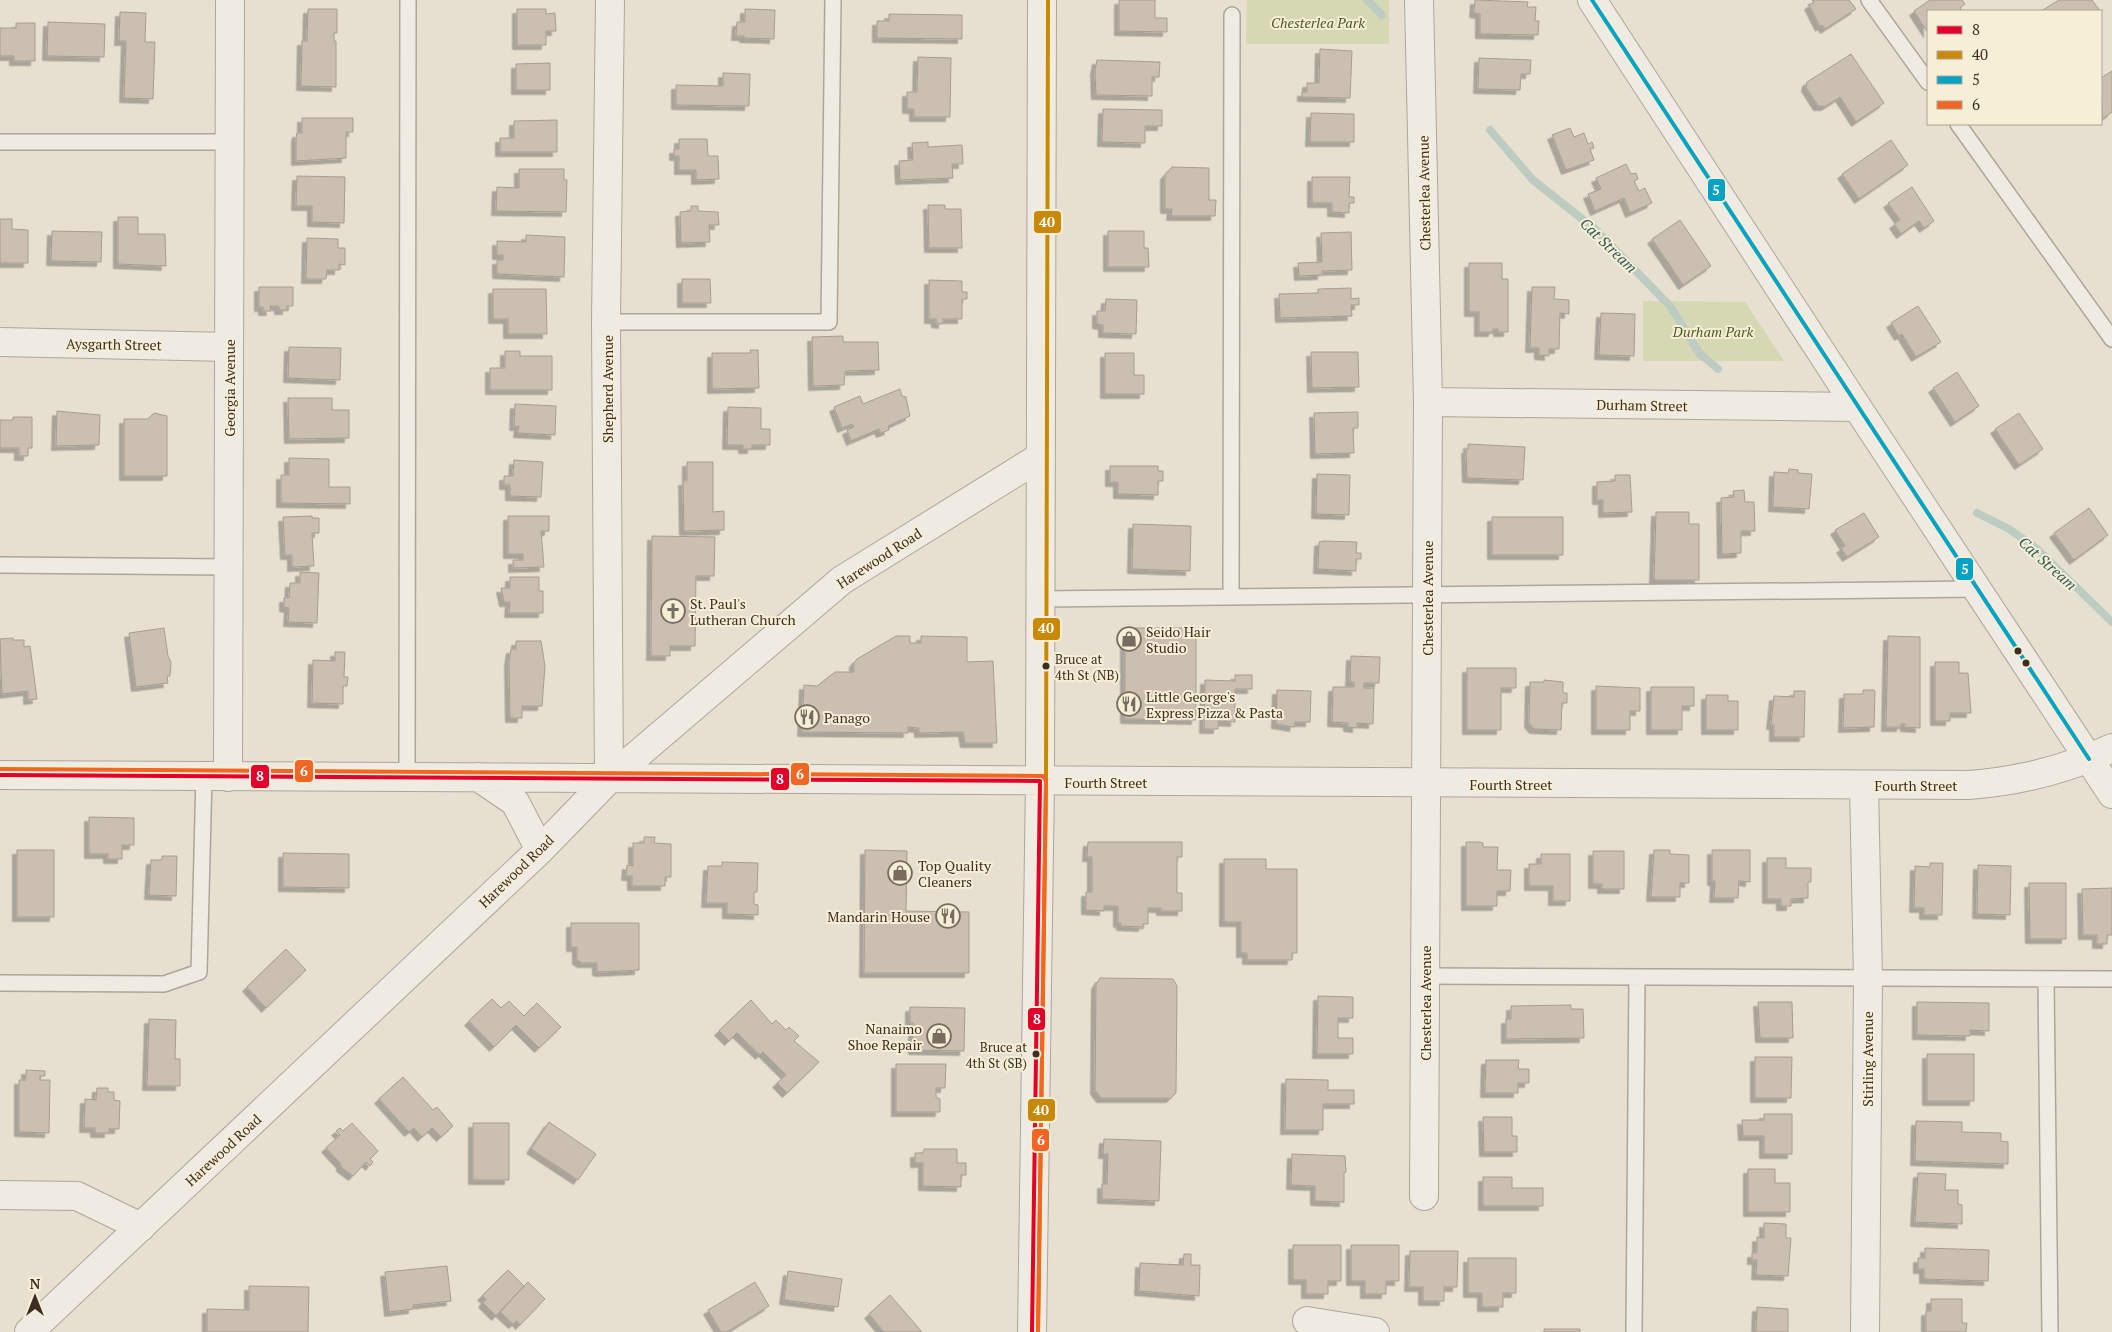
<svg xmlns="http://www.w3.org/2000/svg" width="2112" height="1332" font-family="'PT Serif',serif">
<defs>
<filter id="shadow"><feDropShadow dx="-4.5" dy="4.5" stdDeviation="0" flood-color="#0004"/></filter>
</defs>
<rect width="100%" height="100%" fill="#e7e0d1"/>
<path fill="#d6d7b3" d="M1247,0H1389V44H1246Z
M1643,301L1745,302L1784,361H1643Z"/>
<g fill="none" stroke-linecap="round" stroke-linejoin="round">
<path stroke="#bcccc2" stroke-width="8" d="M1367,0L1382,15
M1490,130L1533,180L1596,230L1671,307L1699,353L1718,369
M1977,513L2009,529L2036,548L2112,622"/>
</g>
<path fill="#cbbfb2" stroke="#a89c90" filter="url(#shadow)" d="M1119,0H1155V18H1167V32L1119,31Z
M1475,0L1528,2L1527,7H1536L1535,21H1539L1538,35L1480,34V14L1474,13Z
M1812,0H1849L1856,9L1825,29L1822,25L1820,27L1809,5L1814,2Z
M1930,0H1962L1965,4L1960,8L1962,11H1928V33L1914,11Z
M2059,0H2092L2100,11H2041Z
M308,9H337V33H334V41H336V87L301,86L302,41H307Z
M517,9H546V14L555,13L556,31H546V45H517Z
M745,9L775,10L774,39L744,38V36H736L737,22H745Z
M120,12L146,13L145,42H155L153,99L124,98L126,41H119Z
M889,14L962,15V39L877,38V21H889Z
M48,22L105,24L104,57L47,56Z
M16,23H35V61H14V56H0V28H16Z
M1320,49L1352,51L1350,98L1302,97V92H1307V83H1319Z
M1851,54L1884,103L1856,122L1840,97L1826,106H1818L1806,87L1807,82Z
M918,57L951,58L950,117H914V109H907V92H917Z
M1479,58L1531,60L1530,74H1521L1520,90L1478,89Z
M1097,60L1160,62L1159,77H1152V96L1096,95L1095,70Z
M550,63V90H516V64Z
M2112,71V112L2102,119L2101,78Z
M723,73L750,74L749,106L676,105V85L723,86Z
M1103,109L1162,110V126H1145V143L1102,142Z
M1311,113L1354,114V142H1310Z
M302,118H353V132H346V158L296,161V138L297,133H302Z
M557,120V152H500V138H514V121Z
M1570,128L1574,137L1584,133L1588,144L1592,142L1594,148L1590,149L1594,160L1566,170L1552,135Z
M679,139H707L708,156H718L719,179L696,180V170H679V156H674V149H679Z
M1891,140L1908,165L1859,199L1842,174Z
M928,142V147L962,145L963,164H952L953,178L900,180L899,161L913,160L912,143Z
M1626,164L1631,174L1636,173L1638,179L1634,181L1639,191L1645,188L1652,203L1630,213L1624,198L1595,211L1588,194L1601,189L1596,178Z
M1172,167L1209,168V200H1216L1215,216H1171L1172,209H1165V175Z
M519,169H564V180H567L566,212L496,211L497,187L519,188Z
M297,176L345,177L344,223L312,222V206H296Z
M1312,177H1350L1349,197H1354V203H1349V213L1332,212V203H1312Z
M1912,187L1934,221L1924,228L1919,221L1901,234L1894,224L1900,220L1888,203Z
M928,205H945V209H961L962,248H929Z
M691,206H698V211L718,212L719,225H709L710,242L681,243L680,212L691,211Z
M118,217H138V234H165L166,266L118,264Z
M0,219H12V229L28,230V263H0Z
M1680,220L1711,266L1683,285L1652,239Z
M52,231L102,232L101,262L51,261Z
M1108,231H1144V248H1148L1149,267H1108Z
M1351,232L1352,270L1322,271V275L1299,276L1298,263L1322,262L1321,233Z
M526,235L565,237L564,277L497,274V260H503V255H497V241L526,242Z
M307,238L338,239V248H345V265L339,264V270H327L326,279H306Z
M1469,263H1502V279H1508V332H1498V329H1493V332H1479V312H1469Z
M682,279H710L711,303H682Z
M929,280L962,281V292H967V299H962V319H943V324L936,323V319H929Z
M259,287H293V306H287V310H279V306H270L271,311H263V307H259Z
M1532,287H1555L1554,299L1569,300V314L1560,313L1559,349H1549V356L1539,355V348H1530Z
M1351,288V299L1359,298V305H1351L1352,316L1280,318L1279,294L1318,293V289Z
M493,289H546L547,334H508V319H493Z
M1106,299L1137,300L1136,334L1103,333V325L1097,324V311H1105Z
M1918,306L1941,342L1916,357L1902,334L1899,336L1891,323Z
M1601,313L1635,314L1634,356L1599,355Z
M843,336V342H878L879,370L845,371L844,385L813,386L812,337Z
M289,347L341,348L340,380L288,378Z
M750,350H758L759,388L712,389V353H751Z
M505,351H520V356H552V390H490V368H505Z
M1311,352H1358L1359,387L1312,388Z
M1105,353H1134V375H1144V394H1105Z
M1957,372L1979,406L1955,422L1933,388Z
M900,389L902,396L906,397L910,416L888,426L889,430L881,433L879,429L851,441L847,430L854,427L852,424L842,428L834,407L860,396L863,404Z
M288,398H332V410H349V438L289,439Z
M515,404L556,406L555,435L518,433L519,426H514Z
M728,407L761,408V429H770V445H752V449H743V445H727Z
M57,411L100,415L99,445L56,446Z
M1358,412V428H1353L1354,453L1315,454L1314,413Z
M154,413L167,416V476H124V419H148Z
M2019,413L2043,449L2019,465L1995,429Z
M13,417H32V448H28V456H19V448H0V420H13Z
M1468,444L1525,447L1523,480L1467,478L1466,449H1468Z
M289,458L329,459V487H350V504L281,503V475H289Z
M514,460L543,462L541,497L510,496V485H504V476H513Z
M687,462H713V512L724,511V530L684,531L683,481H687Z
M1110,466H1158V471H1163V481H1158V495L1118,494V482H1110Z
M1789,469L1798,470V473L1812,474L1809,509L1773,507L1774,472L1788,473Z
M1317,474L1350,475L1349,515L1316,514Z
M1615,475H1630L1632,512L1603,513V500H1597V482L1615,481Z
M1744,490L1745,502H1754L1755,531H1741V553L1722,554L1721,498L1734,497L1733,491Z
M2089,508L2108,535L2074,560L2054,533Z
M1656,512H1689V524H1699V580H1654Z
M1864,513L1879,537L1847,557L1841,548L1845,546L1835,530Z
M312,516V518H319V533H312L314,566L292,567V555H285L283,517Z
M508,516H549V531H541L544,567L513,568V560H523V554H508Z
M1492,517H1563V555H1492Z
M1133,524L1191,526L1190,571L1132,569Z
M652,536L715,537L714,576H696L695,646H670V656H651Z
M1323,541L1357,542L1356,553H1361V559H1356V571L1318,569L1319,542Z
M300,572L319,573L317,623L288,622L289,608L284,607V598H289L290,583H300Z
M510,577H539V591H543V613H509L510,602H504L501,588H510Z
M164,628L168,656L171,662L170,676H167L168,683L136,687L129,633Z
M1125,628H1196V720L1125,719Z
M896,636H910V643H921V636L967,637V662L993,661L997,743H965L963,732L919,733V728L908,727V733L802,732L804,685L817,686L835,672H854V663L857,659Z
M1888,636L1920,637V728L1905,727V724H1901V727H1886Z
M13,638V640H24V647L30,646L37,699L28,700V691L2,694L0,639Z
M516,641H541L545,666L542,706H522V718H510L509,662L511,649H516Z
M335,652H345L344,677H348L347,686H343V704L312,703L313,660L335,661Z
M1351,656L1380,657L1379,683H1364V688H1374L1373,724L1357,723V728L1348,727V723L1332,722L1333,687H1354V682H1350Z
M1935,662H1959V673H1968L1971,713H1950V721H1935Z
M1467,668H1516V688H1501V730H1467Z
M1235,675H1252V689H1235V722L1218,721V729H1204L1205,680L1235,681Z
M1544,680L1563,682V693H1567V703H1562L1561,730L1534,729L1529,723L1530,682H1544Z
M1596,686L1640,688V711H1630V730H1596Z
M1651,687H1694V706H1682V730H1651Z
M1277,690L1311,691L1310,722H1295L1294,727L1276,724Z
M1863,690H1874L1875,692L1874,727L1843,728L1844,694H1863Z
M1794,691H1805L1804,737H1774V725H1771L1774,696L1794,697Z
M1706,695H1728V701H1738V730H1706Z
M89,817L134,818V845H122V859H108V854H89Z
M644,837H655L654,843L671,844V877H665V886H632V876H626L627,865L633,866V843H644Z
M1088,842H1182V857H1177V893H1182V911H1161V908H1148V924H1143V927L1121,926V923H1118V906H1104V911L1086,910V892H1092V857H1087Z
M1466,842H1479L1483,843V847H1498L1497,870H1511L1510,891H1497V906H1466Z
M17,850H54V917H17Z
M865,850L907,851L906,911L969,912V973H864Z
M1654,850H1670V854L1689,855V883H1680V897H1651Z
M1712,850H1750V882L1739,881L1738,898H1714L1715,881H1712Z
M1593,851H1624V889H1602V884H1593Z
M283,853L349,854V888L283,887Z
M1541,854H1570V901H1553V886H1529V864H1541Z
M162,856H177L176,896L149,895L151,860H162Z
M1767,858H1786V868H1811V882H1808V898L1791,899V906H1781V899H1767Z
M1224,859H1266V869H1297V953H1292V960H1247V953H1241V922H1224Z
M722,862L758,863L757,892H754V904L758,905V915L727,914V903H706L708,866H722Z
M1930,863H1943L1942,915H1924V908H1914L1915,866L1930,867Z
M1978,865L2011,866L2010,915L1977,914Z
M2029,883H2066V939H2030Z
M2112,888V935H2107V944H2097V935H2083L2082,889Z
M571,923H639V970L600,972L597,971V963H582L577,960V947H571Z
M286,949L306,970L266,1008L247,987Z
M1100,978L1173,979L1177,986L1176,1093L1171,1098H1101L1095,1090L1096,985Z
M1318,996L1353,997V1018H1338V1038H1353V1054H1317Z
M492,999L501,1008L509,1001L524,1016L537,1003L561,1027L539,1048L516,1025L494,1047L469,1021Z
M751,1000L772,1024L776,1020L786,1030L789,1027L799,1036L794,1041L819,1062L787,1093L777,1083L786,1075L763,1052L760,1055L737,1033L729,1041L719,1031Z
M1758,1002H1792L1793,1038H1760Z
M1917,1002L1989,1003V1031L1970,1030V1036L1917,1035Z
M1571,1005V1009H1583L1584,1038L1506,1039V1019H1511V1006Z
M910,1007L965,1008L964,1051L913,1050V1023H910Z
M149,1019L176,1020L175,1059H180V1086H147Z
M1927,1054H1974V1101H1927Z
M1755,1057H1792L1791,1098H1755Z
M1486,1060H1519L1518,1069H1529V1083H1518V1093H1485Z
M896,1064H946L945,1088H936V1097L940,1099V1112H896Z
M26,1070L45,1071V1076H40V1080H50L49,1133L19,1132V1080H26Z
M403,1077L433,1110L437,1107L453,1126L441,1137L432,1128L422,1137L414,1128L409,1132L379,1099Z
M1286,1079L1328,1080V1090H1354V1104H1323V1130H1285Z
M97,1088H108V1092H114V1100L120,1101L119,1129H109V1133H95V1128H84L85,1099L96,1100Z
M1764,1114H1792V1154H1764V1136H1743L1742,1120H1764Z
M1483,1117H1512V1136H1517V1152H1484Z
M1916,1121L1962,1122V1132L2001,1133V1141L2008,1142V1164L1915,1161Z
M549,1122L596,1154L578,1180L531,1149Z
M352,1123L378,1151L370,1159L373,1162L370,1166L366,1162L353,1176L341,1167V1164L326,1148L340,1135L336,1131L340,1128L343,1131Z
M473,1123H509V1180H473Z
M1104,1139L1161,1141L1159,1201L1102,1199V1184H1107L1108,1154H1103Z
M924,1149H957V1163H966V1175H961V1187L923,1186V1163H915V1153H923Z
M1292,1154L1345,1156L1346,1172L1344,1173V1202L1315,1201V1186L1291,1185Z
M1748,1169H1775V1183H1790V1212H1748Z
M1918,1173L1946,1174L1945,1190H1958V1204L1962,1205V1224L1915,1222Z
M1483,1177H1512V1188H1543V1206H1483Z
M1764,1223L1786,1224V1238H1791L1788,1276L1756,1275L1757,1260H1752V1253H1757V1237L1764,1238Z
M1293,1245H1341V1281H1328V1294H1306V1280H1293Z
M1351,1245H1399V1281H1386V1294H1365V1281H1351Z
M1925,1248L1989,1250L1988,1281L1924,1279V1269H1918V1258H1925Z
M1410,1251H1458L1457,1287H1444V1301H1423V1287H1409Z
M1184,1254H1191V1265H1200L1199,1296L1139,1291L1140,1263L1183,1265Z
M1468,1258H1516V1293H1503V1307H1482V1293H1468Z
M447,1266L451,1301L413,1305V1309L389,1312L385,1272Z
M508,1270L524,1286L496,1316L483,1303L486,1299L482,1296Z
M788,1271L842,1279L838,1307L784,1300Z
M528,1282L545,1299L520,1325L517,1321L513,1324L500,1312Z
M755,1282L769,1306L727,1332H721L708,1310Z
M249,1286L309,1287L308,1332H207V1309L249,1310Z
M890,1295L922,1332H884L878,1325L869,1314Z
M1931,1299H1962V1323H1967L1966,1332H1926V1311H1931Z
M1757,1307L1788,1309V1332H1756Z
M1544,1329H1580V1332H1544Z"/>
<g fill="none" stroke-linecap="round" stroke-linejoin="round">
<g stroke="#ada599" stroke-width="18">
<path id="service" d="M1869,0L1928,82
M1958,124L2112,339
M0,142H230
M606,322H829L833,0
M0,565L228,567
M1231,597L1232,15
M1040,599L1978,589
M407,778L408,0
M1425,976L2112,979
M2046,980L2050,1332
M0,983L164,984L199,972L204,776
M1634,1332L1637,977"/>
</g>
<g stroke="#ada599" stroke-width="30">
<path id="minor" d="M1419,0L1428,402L1424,1196
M0,342L229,347
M1428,402L1857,407
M228,777L230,0
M609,779L606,322L610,0
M609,779L842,580L1040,457
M1864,785L1868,979L1865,1332
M0,1195L77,1196L141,1227
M1307,1321L1375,1332"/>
</g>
<g stroke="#ada599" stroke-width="30">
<path id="tertiary" d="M1592,0L1857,407L2112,794
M0,775L1969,785C2019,781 2066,770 2112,748
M478,777L515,802L540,850
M29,1332L540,850L609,779
M1032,1332L1040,781L1042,0"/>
</g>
<use href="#service" stroke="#efebe3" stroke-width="15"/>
<use href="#minor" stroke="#efebe3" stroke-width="28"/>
<use href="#tertiary" stroke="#efebe3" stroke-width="28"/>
<g stroke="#f7eed8" stroke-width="8">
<path id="bus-1" d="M0,775L1040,781
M1032,1332L1040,781"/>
</g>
<g stroke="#f7eed8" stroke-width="8">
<path id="bus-2" d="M1038,1332L1046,781L1048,0"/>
</g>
<g stroke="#f7eed8" stroke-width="8">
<path id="bus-3" d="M1592,0L2089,759"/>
</g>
<g stroke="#f7eed8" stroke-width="8">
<path id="bus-4" d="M0,769L1043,776L1046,781L1038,1332"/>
</g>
<use href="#bus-1" stroke="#e4002b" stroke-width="4"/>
<use href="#bus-2" stroke="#c88808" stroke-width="4"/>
<use href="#bus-3" stroke="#03a3c5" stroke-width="4"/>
<use href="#bus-4" stroke="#f26522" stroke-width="4"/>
</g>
<defs>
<g id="church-ring" transform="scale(1.25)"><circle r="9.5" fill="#f7eed8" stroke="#786c5e" stroke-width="1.5"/><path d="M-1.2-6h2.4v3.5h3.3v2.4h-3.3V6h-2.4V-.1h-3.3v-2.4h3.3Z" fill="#786c5e"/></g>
<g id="shop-ring" transform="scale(1.25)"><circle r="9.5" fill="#f7eed8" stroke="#786c5e" stroke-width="1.5"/><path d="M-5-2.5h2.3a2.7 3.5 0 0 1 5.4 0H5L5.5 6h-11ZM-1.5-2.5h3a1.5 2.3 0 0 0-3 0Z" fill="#786c5e"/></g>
<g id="restaurant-ring" transform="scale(1.25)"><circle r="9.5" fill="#f7eed8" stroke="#786c5e" stroke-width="1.5"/><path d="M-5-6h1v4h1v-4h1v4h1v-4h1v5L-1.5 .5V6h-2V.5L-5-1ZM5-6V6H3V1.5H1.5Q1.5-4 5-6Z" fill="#786c5e"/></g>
</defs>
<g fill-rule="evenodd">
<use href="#church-ring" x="673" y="611"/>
<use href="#shop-ring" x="1129" y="639"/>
<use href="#restaurant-ring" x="1129" y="704"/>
<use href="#restaurant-ring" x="807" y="717"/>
<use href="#shop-ring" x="900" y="873"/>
<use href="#restaurant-ring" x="948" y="916"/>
<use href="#shop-ring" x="939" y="1036"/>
</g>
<g fill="#3d2e20" stroke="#f7eed8" stroke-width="2">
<circle cx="2018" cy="651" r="4.5"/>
<circle cx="2026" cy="663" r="4.5"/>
<circle cx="1046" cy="666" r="4.5"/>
<circle cx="1036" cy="1054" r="4.5"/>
</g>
<g text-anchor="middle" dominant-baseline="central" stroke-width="4" stroke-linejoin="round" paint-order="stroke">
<g font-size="13" fill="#3d2e20" stroke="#f7eed8" text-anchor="start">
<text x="1055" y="659">Bruce at<tspan x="1055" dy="16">4th St (NB)</tspan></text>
<text x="1027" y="1047" text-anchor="end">Bruce at<tspan x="1027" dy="16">4th St (SB)</tspan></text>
</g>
<g font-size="14" font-style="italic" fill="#4d5a26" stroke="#f7eed8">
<text x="1318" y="22">Chesterlea Park</text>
<text x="1713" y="331">Durham Park</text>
</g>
<g font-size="14" fill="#3d2e20" stroke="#f7eed8">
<text transform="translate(1424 193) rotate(-91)">Chesterlea Avenue</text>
<text transform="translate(114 344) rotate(1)">Aysgarth Street</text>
<text transform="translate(229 388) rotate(-90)">Georgia Avenue</text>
<text transform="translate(607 389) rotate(-90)">Shepherd Avenue</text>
<text transform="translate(1642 405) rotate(1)">Durham Street</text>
<text transform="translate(879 558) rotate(-33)">Harewood Road</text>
<text transform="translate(1427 598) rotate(-90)">Chesterlea Avenue</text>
<text x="1106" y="782">Fourth Street</text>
<text x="1511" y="784">Fourth Street</text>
<text x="1916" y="785">Fourth Street</text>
<text transform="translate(516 871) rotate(-44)">Harewood Road</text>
<text transform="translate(1425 1003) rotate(-90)">Chesterlea Avenue</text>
<text transform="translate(1867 1059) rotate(-90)">Stirling Avenue</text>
<text transform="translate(223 1150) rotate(-43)">Harewood Road</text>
</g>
<g font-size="14" fill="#3d2e20" stroke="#f7eed8" text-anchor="start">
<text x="690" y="603">St. Paul's<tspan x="690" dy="16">Lutheran Church</tspan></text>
<text x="1146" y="631">Seido Hair<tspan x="1146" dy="16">Studio</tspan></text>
<text x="1146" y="696">Little George's<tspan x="1146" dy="16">Express Pizza &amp; Pasta</tspan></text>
<text x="824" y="717">Panago</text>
<text x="918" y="865">Top Quality<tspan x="918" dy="16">Cleaners</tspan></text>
<text x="930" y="916" text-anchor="end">Mandarin House</text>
<text x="922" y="1028" text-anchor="end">Nanaimo<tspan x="922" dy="16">Shoe Repair</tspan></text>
</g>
<g font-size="15" font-style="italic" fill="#2f5d5a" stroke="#f7eed8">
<text transform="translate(1609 245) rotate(44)">Cat Stream</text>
<text transform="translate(2048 563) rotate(42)">Cat Stream</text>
</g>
</g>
<g stroke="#f7eed8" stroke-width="2">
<rect x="1707" y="178" width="19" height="24" rx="5" fill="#03a3c5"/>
<rect x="1033" y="210" width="29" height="24" rx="5" fill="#c88808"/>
<rect x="1955" y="557" width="19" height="24" rx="5" fill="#03a3c5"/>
<rect x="1032" y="617" width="29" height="24" rx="5" fill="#c88808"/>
<rect x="294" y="759" width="20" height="24" rx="5" fill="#f26522"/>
<rect x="790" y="762" width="20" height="24" rx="5" fill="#f26522"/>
<rect x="250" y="764" width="20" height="25" rx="5" fill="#e4002b"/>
<rect x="770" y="767" width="20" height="24" rx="5" fill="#e4002b"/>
<rect x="1027" y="1007" width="19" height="24" rx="5" fill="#e4002b"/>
<rect x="1027" y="1098" width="29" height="24" rx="5" fill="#c88808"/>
<rect x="1031" y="1128" width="19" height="24" rx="5" fill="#f26522"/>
</g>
<g font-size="14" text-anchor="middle" font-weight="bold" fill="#fff">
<text x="1716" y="195">5</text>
<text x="1047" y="227">40</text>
<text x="1965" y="574">5</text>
<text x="1046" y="633">40</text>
<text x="304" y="776">6</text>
<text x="800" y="779">6</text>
<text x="260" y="781">8</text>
<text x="780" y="784">8</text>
<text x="1037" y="1024">8</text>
<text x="1041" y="1115">40</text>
<text x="1041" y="1145">6</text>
</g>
<rect x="1927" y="10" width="175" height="115" fill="#f7eed8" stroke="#ada18e"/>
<rect x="1937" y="26" width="25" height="8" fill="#e4002b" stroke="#ada18e"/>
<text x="1972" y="35" font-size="15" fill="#3d2e20">8</text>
<rect x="1937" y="51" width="25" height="8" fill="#c88808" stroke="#ada18e"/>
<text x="1972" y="60" font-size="15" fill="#3d2e20">40</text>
<rect x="1937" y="76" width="25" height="8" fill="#03a3c5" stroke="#ada18e"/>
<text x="1972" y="85" font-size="15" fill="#3d2e20">5</text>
<rect x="1937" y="101" width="25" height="8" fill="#f26522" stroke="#ada18e"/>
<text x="1972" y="110" font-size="15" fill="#3d2e20">6</text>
<g transform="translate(35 1297)" stroke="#f7eed8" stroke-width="4" paint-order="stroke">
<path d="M0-4L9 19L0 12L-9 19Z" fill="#3d2e20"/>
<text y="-8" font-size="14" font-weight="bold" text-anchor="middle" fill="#3d2e20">N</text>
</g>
</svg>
